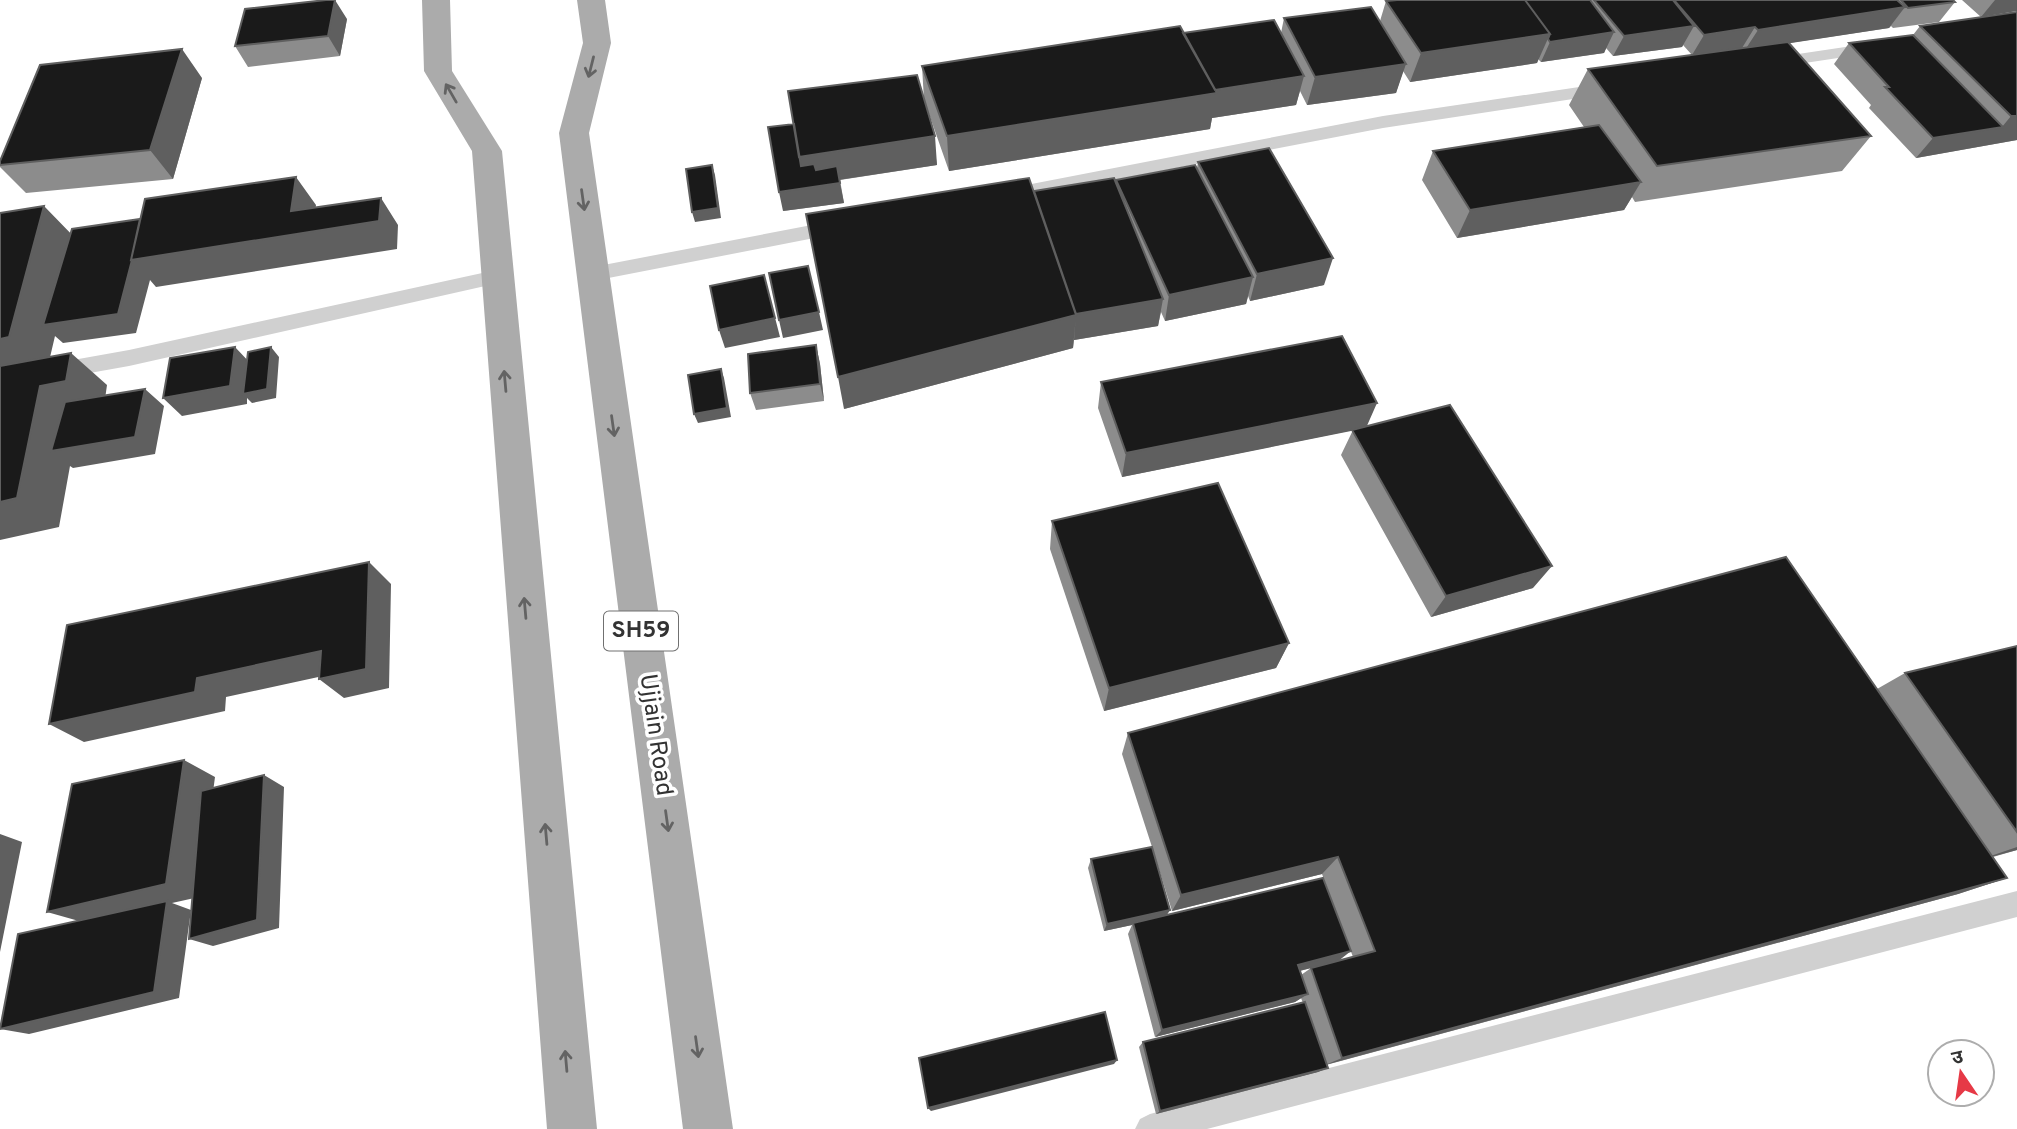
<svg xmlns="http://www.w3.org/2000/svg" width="2017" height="1129" font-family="Overpass,'Noto Sans Devanagari',sans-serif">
<rect width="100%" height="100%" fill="#fff"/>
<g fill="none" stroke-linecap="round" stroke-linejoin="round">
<path fill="#d0d0d0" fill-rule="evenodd" d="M1872,43L1878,44V52L1771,68L1763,63L1771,58Z
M1606,83L1612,85L1615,89L1612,93L1383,128L1005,201L996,195L1005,189L1383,116Z
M838,220L845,222L847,227L845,232L593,281L583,274L593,267Z
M496,270L503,272L506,277L503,282L129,366L0,389V373L129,350Z
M2017,891V917L1207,1129H1135L1140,1119L1150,1114Z"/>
<path fill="#ababab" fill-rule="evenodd" d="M422,0H450L452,71L502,151L597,1129H547L472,151L424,71Z
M577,0H605L611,43L589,133L733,1129H683L559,133L583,43Z"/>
</g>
<path fill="#8c8c8c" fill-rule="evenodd" d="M1397,0H1953L1955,2L1939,22L1893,28L1891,26L1889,28L1789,43L1871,136L1842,171L1635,202L1632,197L1624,210L1457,238L1422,180L1433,151L1584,127L1569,105L1588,69L1743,48H1742L1692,55L1683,45L1682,47L1613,56L1606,48L1604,53L1541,62L1538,59L1537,63L1410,82L1403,71L1396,93L1307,105L1300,91L1296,105L1212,118L1210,129L949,171L929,114L937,165L840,180L844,203L783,211L924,100L922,66L1183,33H1281L1284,18L1380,21L1386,1Z
M1962,0H2017L1981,17Z
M2017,12V140L1916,158L1869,108L1871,105L1834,64L1849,43L1913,35L1920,26Z
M347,19L340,56L248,67L235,46Z
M202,78L173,179L26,193L0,167V161Z
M1198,162L1324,285L1250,301L1248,296L1246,304L1165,321L1161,312L1158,326L1074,340L1073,348L844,409L1116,183V180L1197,168Z
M816,345L820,364L824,401L756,410L750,393Z
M1101,382L1366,427L1533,588L1431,617L1341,455L1353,430L1122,477L1098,408Z
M1052,521L1289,643L1276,668L1104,711L1050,549Z
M2017,646V850L1993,857L2007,878L1958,894L1326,1065L1318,1072L1156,1114L1139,1047L1143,1042L1303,1003L1301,998L1295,1002L1155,1037L1128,934L1132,925L1104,931L1088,868L1091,859L1152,847L1122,754L1128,733L1877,689L1905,673ZM1152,847L1172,911L1322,874L1353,957L1337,961L1166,915ZM1314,967L1311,968L1301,975L1300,971Z"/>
<path fill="#5f5f5f" d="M335,0L347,19L340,56L328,36Z
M1995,0H2017V11L1981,17Z
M1905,7L1889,28L1745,50L1758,30Z
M1694,26L1682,47L1613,56L1624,36Z
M1755,27L1742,48L1692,55L1704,35Z
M1614,32L1604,53L1541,62L1550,42Z
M1550,34L1537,63L1410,82L1421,53Z
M182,49L202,78L173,179L150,150Z
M1406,64L1396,93L1307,105L1315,77Z
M1304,76L1296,105L1212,118L1210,129L949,171L947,136L1211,91Z
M2011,116H2017V140L1916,158L1933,138L2002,127Z
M935,136L937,165L805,185L799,157Z
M712,165L715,175L721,218L695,222L692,212Z
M296,177L316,205L312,232L381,198L398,225L397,249L156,287L150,280L136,333L63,343L55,336L47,370L0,378V339L44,206L78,241L131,260L291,211Z
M1641,182L1624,210L1457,238L1470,210Z
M840,183L844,203L783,211L779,192Z
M1333,258L1324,285L1250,301L1257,274Z
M764,275L780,337L725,348L719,330Z
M1253,277L1246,304L1165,321L1169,295Z
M1163,299L1158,326L1074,340L1076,314Z
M819,312L823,330L783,338L779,320Z
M1076,315L1073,348L844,409L838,377Z
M816,345L820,364L824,401L820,384Z
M235,347L252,365L271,347L279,357L276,398L252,403L247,398V404L182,416L163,398Z
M71,353L107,385L103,413L145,389L164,406L155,454L73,468L70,466L59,527L0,540V502L40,386Z
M721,369L724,378L731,417L698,423L694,414Z
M1377,403L1366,428L1122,477L1126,453Z
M369,562L391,584L389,688L344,698L319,679Z
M1552,566L1533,588L1431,617L1446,596Z
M1289,643L1276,668L1104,711L1109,688Z
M321,651L346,671L226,697L225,711L84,742L49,724L197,678Z
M184,760L215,777L199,897L172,903L191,910L179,998L29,1034L0,1029L86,923L47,912Z
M264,775L284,787L279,928L213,946L189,939Z
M0,834L22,842L0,952Z
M2017,847V850L1976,861Z
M1338,857L1322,874L1172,911L1181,895Z
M2007,878L1958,894L1325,1065L1342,1058Z
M1170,910L1165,918L1133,923L1132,925L1104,931L1107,924Z
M1351,951L1337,962L1286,974L1298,965Z
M1308,994L1295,1002L1155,1037L1162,1030Z
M1117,1060L1114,1064L931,1111L928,1108Z
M1328,1068L1318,1072L1156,1114L1160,1111Z"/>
<path fill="#1a1a1a" stroke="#5f5f5f" stroke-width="2" d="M326,0H335L328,36L235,46L245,9Z
M1397,0H1525L1550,34L1421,53L1386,1Z
M1525,0H1590L1614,32L1550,42L1548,39L1550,34Z
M1594,0H1673L1694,26L1624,36Z
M1674,0H1897L1905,7L1758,30L1755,27L1704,35Z
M1901,0H1953L1955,2L1908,8Z
M1371,7L1406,64L1315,77L1284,18Z
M2017,12V116H2011L1920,26Z
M1274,20L1304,76L1215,90L1183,33Z
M1180,26L1217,93L947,136L922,66Z
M1913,35L2003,127L1933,138L1885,87H1889L1849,43Z
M1788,42L1871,136L1657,166L1588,69Z
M182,49L150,150L0,165V161L40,65Z
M917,75L935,136L799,157L788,91Z
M794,124L801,166L814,164L816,170L837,166L840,183L779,192L768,127Z
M1599,125L1641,182L1470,210L1433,151Z
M1269,148L1333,258L1257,274L1198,162Z
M712,165L718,208L692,212L686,169Z
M1195,165L1253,277L1169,295L1116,180Z
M296,177L291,211L381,198L379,221L131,260L145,199Z
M1029,178L1076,315L838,377L806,214Z
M1114,178L1163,299L1076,314L1034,191Z
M44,206L9,337L0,339V213Z
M140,219L131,260H132L118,314L43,325L72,229Z
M808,266L819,312L779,320L769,273Z
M764,275L775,318L719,330L710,286Z
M1342,336L1377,403L1126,453L1101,382Z
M816,345L820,384L750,393L748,354Z
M235,347L230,386L163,398L170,358Z
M271,347L267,389L243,394L248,352Z
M71,353L66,381L40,386L17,498L0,502V366Z
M721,369L727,408L694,414L688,375Z
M145,389L135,437L51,451L65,402Z
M1450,405L1552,566L1446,596L1352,430Z
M1218,483L1289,643L1109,688L1052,521Z
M1786,557L2007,878L1342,1058L1311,968L1375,951L1338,857L1181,895L1128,733Z
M369,562L366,669L319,679L321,651L197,678L195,692L49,724L67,625Z
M2017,646V832L1905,673Z
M184,760L166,884L47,912L72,784Z
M264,775L257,920L189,939L201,791Z
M1152,847L1170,910L1107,924L1091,859Z
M1323,878L1351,951L1298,965L1308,994L1162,1030L1133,923Z
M167,901L154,992L0,1029L18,934Z
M1305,1002L1328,1068L1160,1111L1143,1042Z
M1105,1012L1117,1060L928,1108L919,1058Z"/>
<defs><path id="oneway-shaft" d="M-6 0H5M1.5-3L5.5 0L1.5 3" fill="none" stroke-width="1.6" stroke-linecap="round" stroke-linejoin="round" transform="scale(1.75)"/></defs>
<g stroke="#636363">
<use href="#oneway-shaft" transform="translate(591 67) rotate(104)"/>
<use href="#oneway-shaft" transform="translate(451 93) rotate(-120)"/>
<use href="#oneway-shaft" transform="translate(583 200) rotate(82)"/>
<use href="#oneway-shaft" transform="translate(505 381) rotate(-95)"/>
<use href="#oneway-shaft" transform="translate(613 426) rotate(82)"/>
<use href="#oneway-shaft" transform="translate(525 608) rotate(-95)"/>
<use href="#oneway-shaft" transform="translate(667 821) rotate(82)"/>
<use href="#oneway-shaft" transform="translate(546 834) rotate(-95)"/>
<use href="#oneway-shaft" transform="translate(697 1047) rotate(82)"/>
<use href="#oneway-shaft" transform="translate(566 1061) rotate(-95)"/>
</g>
<g text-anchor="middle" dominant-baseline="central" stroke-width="7" stroke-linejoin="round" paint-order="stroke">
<rect fill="#fff" stroke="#707070" stroke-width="2" x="604" y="611.5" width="74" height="39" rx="5"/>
<g font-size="23" font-weight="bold" fill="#333">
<text x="641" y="631">SH59</text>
</g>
<g font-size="24" fill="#333" stroke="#fff">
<text transform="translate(655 735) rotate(82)">Ujjain Road</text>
</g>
</g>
<g transform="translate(1961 1073) rotate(347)"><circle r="33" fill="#ffffff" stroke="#adadad" stroke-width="2"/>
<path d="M0-5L12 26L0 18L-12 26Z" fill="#e63946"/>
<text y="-10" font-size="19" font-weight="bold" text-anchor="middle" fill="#333333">उ</text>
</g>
</svg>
